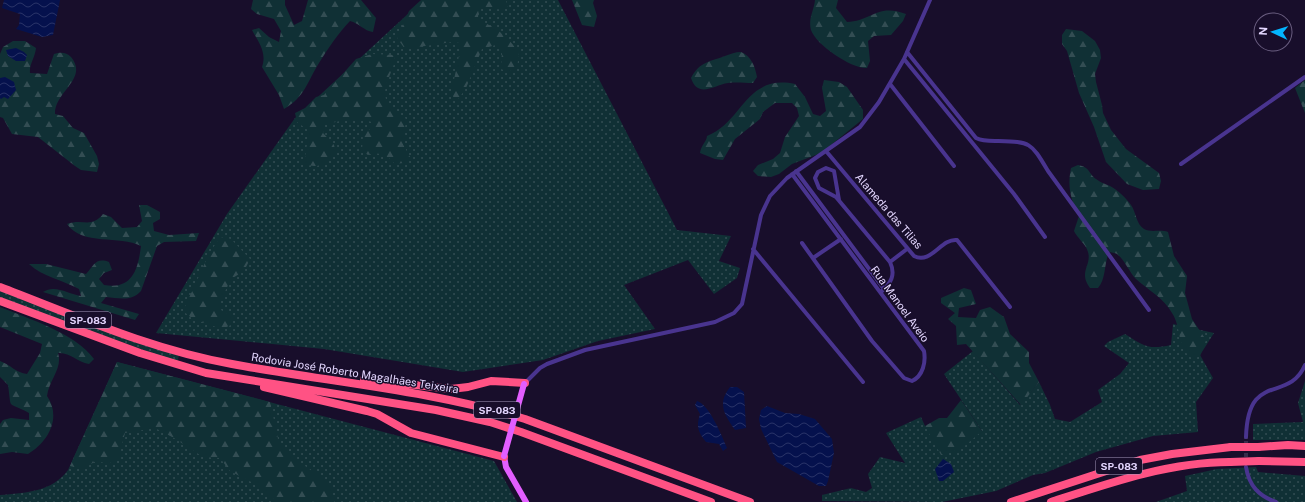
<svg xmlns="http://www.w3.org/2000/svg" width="1305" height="502" font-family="'Public Sans',sans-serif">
<defs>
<pattern id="grass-dots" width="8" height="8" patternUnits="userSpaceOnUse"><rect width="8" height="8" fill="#103035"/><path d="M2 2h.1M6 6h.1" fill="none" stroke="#334d53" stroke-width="1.8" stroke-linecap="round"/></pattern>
<pattern id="forest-firs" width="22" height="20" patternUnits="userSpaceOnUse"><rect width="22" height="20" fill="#103035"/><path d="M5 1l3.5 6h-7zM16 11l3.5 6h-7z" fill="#334d53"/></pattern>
<pattern id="water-waves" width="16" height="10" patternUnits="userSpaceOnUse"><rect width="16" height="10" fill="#05114d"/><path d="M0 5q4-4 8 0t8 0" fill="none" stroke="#293368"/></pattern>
</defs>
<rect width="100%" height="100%" fill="#180e2b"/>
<path fill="url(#grass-dots)" d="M423,0H558L677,230L731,236L719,261L740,268L737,278L714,294L688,260L624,285L655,329L598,341L543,360L463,372L324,349L156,333L227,214L295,118Z
M0,290L179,356L177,362L0,298Z
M1173,324L1214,333L1200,355L1213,378L1196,402L1198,432L1153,436L1096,452L1045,473L1033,475L996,491L942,502L822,501V495L851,488L866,492L872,488L868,474L880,457L905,463L886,433L921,417L925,426L982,431L944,374L973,351L1020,405L1039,382L1050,405L1055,419L1070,422L1102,402L1098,390L1120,374L1129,363L1104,346L1108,342L1125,334C1144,346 1148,350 1171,345Z
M117,362L494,461L517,502H0V495C25,493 52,492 68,470Z
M1305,381V440H1253V424L1303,422L1298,403Z
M1256,467L1258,472L1305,476V502H1156L1187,491L1185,476L1217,469Z"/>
<path fill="url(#forest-firs)" d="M253,0H285V5L294,25L302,21L308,0H361L376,18L373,32C364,31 359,23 350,21C339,32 327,50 319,63C307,82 305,97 284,109L279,95L262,67C267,53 259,43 252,30L259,28L269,37L279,42L281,31L274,19L257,14L251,9Z
M421,0H506L508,8C498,11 489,8 479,9L478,17C484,23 490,25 497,30C506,36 513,44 519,53L517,68L508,72L501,69L502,51L499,44L482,49L466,88L457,101L451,94L460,51V43L452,42L405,49L397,38L409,11Z
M572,0H594L593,3L597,16L594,27L582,25Z
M815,0H838L836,8L847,22C872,21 877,3 906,14L903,21L891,35L874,36L868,41L870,61L867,68C852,69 816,45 811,30C808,18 814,11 815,0Z
M1066,29L1082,31L1095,41L1100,50L1101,58L1095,74L1096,82L1102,105L1103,113L1111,130L1126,149L1159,173L1161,181L1159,189L1143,190L1127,184L1106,162L1094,127L1079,93L1067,51L1062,44V35Z
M13,41H25L36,48C35,58 29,64 30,73L47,74L54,54C61,52 66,52 71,57C89,79 54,92 55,114L63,116L73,128L84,133L97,156L99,164L97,172L81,170L75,166L38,137L12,134L3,118L0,117V54L3,47Z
M741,52C751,56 755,66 757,77L753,83C745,83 736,82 728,83C714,85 698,99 691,78C700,61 710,62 725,56C731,54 735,52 741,52Z
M372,54L395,55C396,72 377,88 389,105C393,111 401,114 406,119L403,144L410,157L403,163L395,164C387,155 380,151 368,155L362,151L363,134L369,130L374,123C358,116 341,120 325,125L323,133L334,145L336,154C326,164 319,169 304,164L309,131L297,122L295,113L305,108L316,97L324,95L356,59Z
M824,80L839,82L847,87L863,110V119L821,153L792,164L779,174L771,177L758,176L753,171L758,165L773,159L780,153L785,137L799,116L797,108L792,103H775L763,112L760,119L735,139L723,160L715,159L700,153C701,145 707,141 707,136C744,121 745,74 795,84L805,97L813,114L820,116L826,111L822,88Z
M1305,80V113L1295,88Z
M1078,165C1090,167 1088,173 1096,179C1101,183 1106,184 1110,186C1118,190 1126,198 1131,205C1136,212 1136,224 1144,229C1151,233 1160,229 1168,232L1174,256L1187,276L1185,293L1192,319L1206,340L1200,356L1193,359C1176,348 1182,328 1172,313C1164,298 1148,290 1136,279C1129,272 1125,260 1117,254C1115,253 1111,252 1109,252C1104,264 1106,279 1098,288H1090C1078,272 1092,265 1088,252C1086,244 1077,238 1074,231L1079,216C1071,200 1067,187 1071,168Z
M139,205H147L160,212V219L153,223L154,231L169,235L199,233L196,241L164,242L157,246L141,291C131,302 119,298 106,297L101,303L139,314L135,320L43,292C55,284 68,294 81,296L79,289C63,280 43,277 29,264H46L86,274C94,265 96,257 109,262L112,270L104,273L99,279L104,285C132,290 138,270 141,246C120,235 82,246 67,224C83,218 91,229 103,214L111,217L122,228L137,227L142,221Z
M220,237L231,239L250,259L244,271L231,279L220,302L221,310L232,316L231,325L222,329L193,319L183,311L209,254Z
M964,288L971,290L976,304L959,308L958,317L976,318L980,310L990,307L1004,317L1010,334L1029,352V363L1039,382L1021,405L966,344L957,345L956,326L948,319L955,313L941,303V298Z
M0,307C29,319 75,333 94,359L89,364C77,362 70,352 58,353C63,368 49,380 47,396C62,418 48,442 28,454L12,452L0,454V424L3,420L11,418L29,420V413C6,400 12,412 8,385L0,377V361C11,365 16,373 27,374L40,353L42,344L0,327Z
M117,362L270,402L278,439L294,458L330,484L335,502H277L257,485L230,471L220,458L203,457L174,438L155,428L125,433L119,456L109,464L96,461L83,469L70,466Z
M961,400L982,431L961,449L941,455L925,426L939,418H947Z"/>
<path fill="url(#water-waves)" d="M4,0H60L53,35L42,37L16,29L19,25L20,14L2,8Z
M16,48L24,52L27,55L25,61H16L8,56L6,50Z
M5,77L14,82L16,90L8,99L4,97L1,99L0,98V78Z
M730,387H737L744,392L746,428L735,430C724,414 717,404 730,387Z
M697,401C709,404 722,436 727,448L723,451L719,444L706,442C698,432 696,427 700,414L695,405Z
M767,406L785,413L799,414L815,419L832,439L834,453L828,481L826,486H819L777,462L761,429L759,419L761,410Z
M943,459L951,464L954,472L943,481H939L935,469Z"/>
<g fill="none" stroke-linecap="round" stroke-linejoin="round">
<path stroke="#372c4b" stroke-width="4" stroke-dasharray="4 2" stroke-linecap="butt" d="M1246,463V437"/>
<path stroke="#49348f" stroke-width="4" d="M907,52L976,138C982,141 989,141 995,141C1031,142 1030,141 1048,171L1149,310
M904,59L1014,194L1045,237
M890,84L954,166
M826,151L914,256C931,265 941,238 957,240L1010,307
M1181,164L1305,77
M796,171L884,289
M792,174L924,351C926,362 923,376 912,381L904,378L872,341L802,243
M839,200L834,171L826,168L818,172L815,178L819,188L836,197L890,262C896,275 891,283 881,292
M753,249L863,382
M813,258L841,239
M890,262L907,249
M525,383L540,368L547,364L585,350L715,322L734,313L742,304L761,215L770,196L787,178L860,127L879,102L904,59L930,0
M1246,437C1248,370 1288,404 1305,365
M1246,467C1249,486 1259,496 1276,502"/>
<path stroke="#e25eff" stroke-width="6" d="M504,456L506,467L526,502"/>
<path stroke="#ff5284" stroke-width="8" d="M0,287C76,316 152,350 232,364C330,382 429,390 525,419L750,502
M0,301L140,353L206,373L436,410L490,422L521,432L711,502
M364,379L451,389L468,387L491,381L525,383
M264,387L367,411L377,414L411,433L504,457
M1258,447L1288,445L1305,446
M1259,461L1305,462
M1011,502L1140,460L1172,454L1231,447
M1051,502C1109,483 1169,462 1230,462"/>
<path stroke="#e25eff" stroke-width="6" d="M504,456L524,384"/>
<path stroke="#ff5284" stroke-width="8" d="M1231,447H1258
M1230,462L1259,461"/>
</g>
<g text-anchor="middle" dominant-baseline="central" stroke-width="3" stroke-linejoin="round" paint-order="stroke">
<g fill="#180e2b" stroke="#a79bbf" stroke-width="1">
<rect x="65" y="312" width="46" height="16" rx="3"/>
<rect x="474" y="402" width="46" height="16" rx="3"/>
<rect x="1096" y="458" width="46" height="16" rx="3"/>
</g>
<g font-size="10" font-weight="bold" fill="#e4d7ff">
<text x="88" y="320">SP-083</text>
<text x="497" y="410">SP-083</text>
<text x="1119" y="466">SP-083</text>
</g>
<g font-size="11" fill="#e4d7ff" stroke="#180e2b">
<text transform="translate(889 211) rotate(49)">Alameda das Tilias</text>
<text transform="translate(900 304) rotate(54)">Rua Manoel Aveio</text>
<text transform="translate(355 373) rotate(9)">Rodovia José Roberto Magalhães Teixeira</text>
</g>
</g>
<g transform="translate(1273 32) rotate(274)"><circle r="19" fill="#180e2b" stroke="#6a5e80"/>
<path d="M0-3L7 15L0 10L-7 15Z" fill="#03b5ff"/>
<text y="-6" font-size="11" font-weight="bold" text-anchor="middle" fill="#e4d7ff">N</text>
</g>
</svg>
